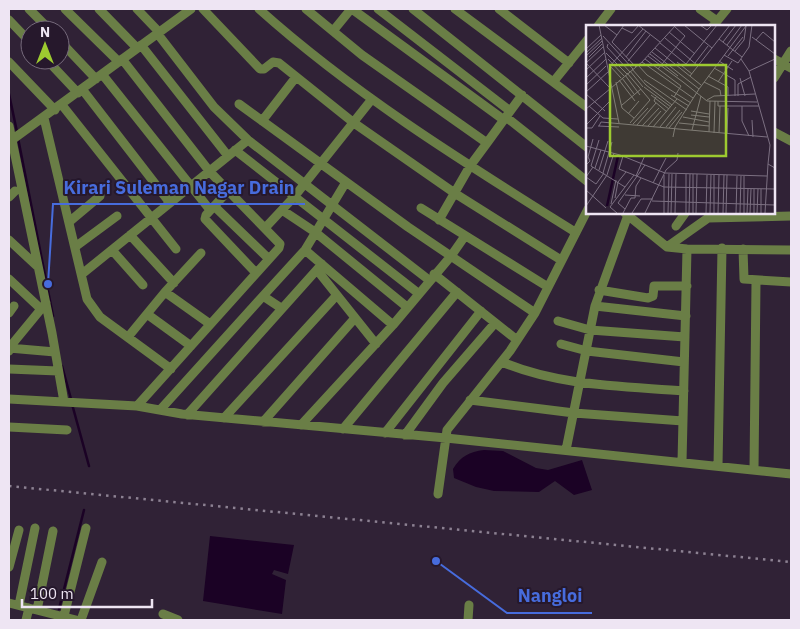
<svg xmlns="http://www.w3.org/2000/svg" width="800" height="629" font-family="'IBM Plex Sans',sans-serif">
<rect width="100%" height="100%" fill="#302236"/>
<path fill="#1b0225" d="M484,450L503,451L536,468L548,470L582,460L592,490L574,495L555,481L539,492L494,491L476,487L454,478L453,469C461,456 469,452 484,450Z
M210,536L294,545L288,574L274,570L272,574L286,580L282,614L203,601Z"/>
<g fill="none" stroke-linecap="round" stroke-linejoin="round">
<path stroke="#1b0225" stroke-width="2.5" d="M9,94L17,132
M18,138L53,316
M62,366L71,399
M72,404L89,466
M59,609L84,510"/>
<path stroke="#6a7e46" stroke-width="9" d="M29,9L50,30
M65,9L119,62
M99,9L137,48
M137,9L159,32
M203,9L260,69H264L273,62L279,63L354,123L456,194L561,260
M259,9C355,95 465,163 575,232
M306,9L362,55L487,143L470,166L439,220
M352,9L504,120
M378,9L510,111
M413,9L588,148
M455,9L588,108
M499,9L569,63
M700,9L717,21
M9,20L30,42
M598,26L611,9
M713,26L727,9
M333,31L351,9
M157,33L214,107L248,140L429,280
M60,41L96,79
M141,45L228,156
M122,59L210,172L280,244L279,248L137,406
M774,59L791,68
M47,60L78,93
M9,62L55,110
M102,74L210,210
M774,78L791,51
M554,81L588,39
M82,89L170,203
M239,104L408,227L535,313
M62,105L176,249
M506,117L588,182
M44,118L87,299L100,317L171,369
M262,121L296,77
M9,126L52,333L64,402
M774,132L791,141
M9,142L191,9
M487,143L522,95
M235,150L418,293
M346,182L305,250L393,325
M229,190L206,215L205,219L256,273
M9,197L15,191
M214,206L269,259
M421,208L548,287
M282,210L315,232L407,307
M625,213L667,247L687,249L791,250
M69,222L100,196
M676,226L686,212
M265,228L294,197L372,99
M130,235L174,283
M9,240L38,267
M75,247L117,216
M667,247L708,218L791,216
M743,249L744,279L791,282
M112,250L143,285
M317,270L376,344
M82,274L248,140
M434,274L517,340
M9,279L41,309
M599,290L648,298L653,296L654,286H687
M165,292L210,324
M595,306L686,316
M281,308L263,296L305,250
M9,313L14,306
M147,314L191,346
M558,321L590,330L685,337
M128,337L165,292L201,253
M561,344L587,351L684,362
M9,348L55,352
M9,351V348L46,303
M502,362C558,386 623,386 684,391
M9,369L58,371
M9,399L137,406L182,414L446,438L791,474
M470,400L574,413L683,421
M160,410L263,296
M187,415L322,264
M224,418L336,296
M263,422L355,318
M301,425L393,325L451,256L465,236
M9,427L67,430
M343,429L457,292
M385,433L481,311
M405,435L443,383L495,323
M566,450L595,306L628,215
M682,462L687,249
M718,466L722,248
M754,470L756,282
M438,494L447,430L510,351L535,313L588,209
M9,567L19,530
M9,603L76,620
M19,605L35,528
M37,610L53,531
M163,614L178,620
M64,616L86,528
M26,620L29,608
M81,620L102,562
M468,620L469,605"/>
<path stroke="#8c8192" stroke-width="2.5" stroke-dasharray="2.5 5" stroke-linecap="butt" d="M9,486L791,562"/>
</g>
<g transform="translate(586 25)">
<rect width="189" height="189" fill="#302236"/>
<path fill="none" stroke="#1b0225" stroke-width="2.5" d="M21,181L32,131"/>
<path fill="none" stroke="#7c7082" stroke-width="1" d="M13,0L33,98M18,0L31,10M38,0L26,17L50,42M52,0L74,17M98,0L126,23M114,0L121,5L126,0M36,3L46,8L53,0M83,7L109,29M17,11L47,44M166,12L189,29M79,13L112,41M133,14L156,32M170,15L177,7L189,17M137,17L150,0M74,18L100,39L131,0M22,19L21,22L44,47M141,20L156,0M69,23L115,60M0,24L15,10M149,26L158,15L160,1M66,27L113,64M0,28L16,13M20,28L41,49M64,29L92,51M138,30L152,38L163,22L166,0M0,31L16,16M62,31L97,57M142,31L157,12M3,32L16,19M40,32L60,6M22,34L38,51M59,34L95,61L88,72M155,34L163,46L184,120L182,139L189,143M42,36L64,10M133,36L147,45M56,37L107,73M91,37L106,49M0,38L23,62M0,38L17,22M109,38L122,21M52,40L61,50L105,78M128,43L149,55V71M46,44L60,60L86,80M72,44L99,11L89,2M0,45L19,27M44,46L57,62M163,46L189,34M41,48L64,75L44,98M39,50L54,70M104,51L144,0M122,51L142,62V71M0,53L20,34M35,53L24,41L57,4M36,53L48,69M154,53L159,71M33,55L49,76M58,55L101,85M30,57L36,83L48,93M97,57L121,76L171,77M118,57L134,65L135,71M132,57L146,36M0,60L20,41M58,62L85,82M0,67L23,46M0,69L19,86M65,70L83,84M85,70L103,81M152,71V59L165,52M70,72L68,76L81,87M121,75L128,71L169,69M132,76V81H173M36,80L55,64M3,81L17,93L32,94M156,81V96L163,111M0,84L56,37L90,0M105,86L123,89M42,89L53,76M105,90L123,92M97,92L123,97M166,95L167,112M93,98L123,101M47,99L62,83M0,100L25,75M51,100L70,78M12,101L33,102M13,101L15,97L181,112M56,101L73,83M62,101L75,86M67,102L91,74M74,102L90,82M80,102L94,85M0,103H6L14,91M83,103L96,87M106,105L115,71M123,107L124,76M128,108L129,76M133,108L134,81M141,109L142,83M87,112L89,102L113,64L160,1M13,115L5,141L39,162M0,121L34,130L79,148L181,151M37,131L33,144L78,162L189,164M0,140L4,136L2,132L7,114M7,142L0,152L10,159L18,148M9,143L15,125M13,145L22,116M17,148L26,117M21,150L28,128M50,151L59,130M67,158L80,133M0,165L20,183M39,170L54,171M29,173L32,157L40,147M66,176L189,180M25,179L30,155M0,181L21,150M39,184L32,178L59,140M31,188L24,182L48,150M37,188L45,173H49L50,161L55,153M46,188L55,174H67M59,188L80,145L91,135L92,128M78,188V150M82,188L83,149M85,188L86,149M89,188L90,149M100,188V149M103,188L104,149M107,188V149M110,188L111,149M120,188L121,150M124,188L125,150M128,188V150M132,188L133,150M137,188L138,150M140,188L141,150M150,188L151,151M154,188L155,151M158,188V151M161,188L162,164M164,188L165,164M168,188V164M171,188L172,164M175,188V164M179,188L182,139"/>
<path fill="#9dca30" fill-opacity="0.15" stroke="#9dca30" stroke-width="2.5" d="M24,40H140V131H24Z"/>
<rect width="189" height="189" fill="none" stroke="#eee5f3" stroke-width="2.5"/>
</g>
<path fill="none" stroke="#476cdd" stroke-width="2" d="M48 284L53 204H305M436 561L507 613H592"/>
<g fill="#476cdd" stroke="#26182c" stroke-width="2">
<circle cx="48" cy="284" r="5"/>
<circle cx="436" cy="561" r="5"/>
</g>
<g font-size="18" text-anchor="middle" font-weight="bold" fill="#476cdd" stroke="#26182c" stroke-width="4" stroke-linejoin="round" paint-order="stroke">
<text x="179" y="194">Kirari Suleman Nagar Drain</text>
<text x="550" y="602">Nangloi</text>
</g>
<rect width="800" height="629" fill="none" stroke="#eee5f3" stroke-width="20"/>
<g transform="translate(45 45)"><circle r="24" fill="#26182c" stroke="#766a7c"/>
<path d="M0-4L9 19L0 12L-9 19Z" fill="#9dca30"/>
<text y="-8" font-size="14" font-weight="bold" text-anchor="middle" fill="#eee5f3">N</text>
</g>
<path d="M22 599v8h130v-8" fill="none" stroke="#eee5f3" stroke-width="2.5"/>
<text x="30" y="599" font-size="15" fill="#eee5f3" stroke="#26182c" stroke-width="4" paint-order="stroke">100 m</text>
</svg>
